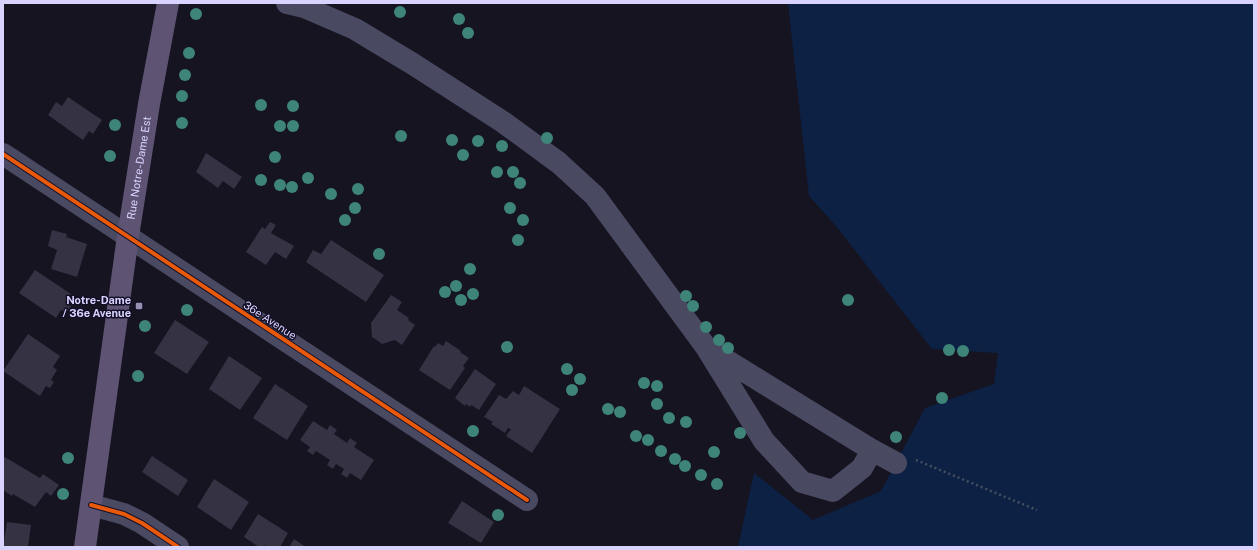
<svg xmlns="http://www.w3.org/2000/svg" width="1257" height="550" font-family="'Public Sans',sans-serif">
<rect width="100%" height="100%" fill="#161421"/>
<path fill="#0d2144" d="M788,3H1254V547H738L754,473L813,520L881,491L925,408L994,384L998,353L932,349L836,226L809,196Z"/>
<path fill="#343243" d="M68,97L102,120L93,134L89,131L83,140L48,115L56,102L62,106Z
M206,153L242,177L234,189L223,181L218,188L196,172Z
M270,222L276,225L271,233L294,246L286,259L275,252L266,265L246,252L262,227L265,229Z
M52,230L67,234L66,237L87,244L77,277L51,269L57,250L48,246Z
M331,240L384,275L366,302L306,262L313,250L321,254Z
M35,270L71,294L65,302L71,306L66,313L61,310L56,318L19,293Z
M391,295L402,302L397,310L409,318L408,320L415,325L402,345L395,340L382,344L372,337L371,323Z
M175,320L209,342L187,374L154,353Z
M28,334L60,356L53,367L57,370L51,380L54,382L50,388L46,386L40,396L3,371Z
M446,341L461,351L460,352L469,358L463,366L465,368L450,390L419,370L434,346L435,347L438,343L443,346Z
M229,356L262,378L240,410L209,389Z
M475,369L496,384L479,410L471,405L470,407L466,404L465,406L455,398Z
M275,384L308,406L287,440L253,418Z
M524,386L560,409L532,453L506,436L511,429L508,428L505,433L491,424L493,422L484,417L499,395L506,399L513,391L519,395Z
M313,421L327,430L330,425L337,430L334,434L347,443L350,438L357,443L354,447L374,460L361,480L350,473L347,478L341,474L344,469L336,464L333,469L327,465L330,460L316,451L313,455L307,451L310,447L300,440Z
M3,456L40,478L43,474L59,485L51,496L46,492L35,507L13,494L12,496L3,490Z
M152,456L188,480L178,496L142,472Z
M214,479L249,502L231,530L197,507Z
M462,501L494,522L481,543L448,523Z
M258,514L288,533L280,547H268L265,545L264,547H259L244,537Z
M7,522L31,525L28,547H3Z
M294,539L306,547H289Z"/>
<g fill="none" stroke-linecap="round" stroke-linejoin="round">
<path stroke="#44505f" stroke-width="2.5" stroke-dasharray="2 3" stroke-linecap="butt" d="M916,460L1037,510"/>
<path stroke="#4a4962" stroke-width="22" d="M287,3L304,7L355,29L413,64L503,122L559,163L595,196L706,347L764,441L802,482L833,491L862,468L872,450
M3,154L527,500
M710,350L872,450L896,463
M91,505L124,514L142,523L178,547"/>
<path stroke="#5e5373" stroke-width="22" id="s1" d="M85,547L128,236L149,104L168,3"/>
<g stroke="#130f26" stroke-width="6">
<path id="cycleway" d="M3,154L527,500
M91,505L124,514L142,523L178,547"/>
</g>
<use href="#cycleway" stroke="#e8590c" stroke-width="4"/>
</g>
<g fill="#3e8478">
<circle cx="400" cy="12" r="6"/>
<circle cx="196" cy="14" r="6"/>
<circle cx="459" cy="19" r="6"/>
<circle cx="468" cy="33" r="6"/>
<circle cx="189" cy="53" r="6"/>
<circle cx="185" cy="75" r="6"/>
<circle cx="182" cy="96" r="6"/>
<circle cx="261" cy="105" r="6"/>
<circle cx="293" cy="106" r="6"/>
<circle cx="182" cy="123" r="6"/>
<circle cx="115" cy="125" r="6"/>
<circle cx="280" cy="126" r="6"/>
<circle cx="293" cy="126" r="6"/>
<circle cx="401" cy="136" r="6"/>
<circle cx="547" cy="138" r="6"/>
<circle cx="452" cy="140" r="6"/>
<circle cx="478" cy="141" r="6"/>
<circle cx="502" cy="146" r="6"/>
<circle cx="463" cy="155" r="6"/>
<circle cx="110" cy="156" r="6"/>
<circle cx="275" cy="157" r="6"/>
<circle cx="497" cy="172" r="6"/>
<circle cx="513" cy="172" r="6"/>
<circle cx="308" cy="178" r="6"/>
<circle cx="261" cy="180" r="6"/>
<circle cx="520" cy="183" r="6"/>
<circle cx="280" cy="185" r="6"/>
<circle cx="292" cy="187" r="6"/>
<circle cx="358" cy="189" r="6"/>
<circle cx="331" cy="194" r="6"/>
<circle cx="355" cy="208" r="6"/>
<circle cx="510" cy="208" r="6"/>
<circle cx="345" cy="220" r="6"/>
<circle cx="523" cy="220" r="6"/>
<circle cx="518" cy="240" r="6"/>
<circle cx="379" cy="254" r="6"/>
<circle cx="470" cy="269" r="6"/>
<circle cx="456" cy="286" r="6"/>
<circle cx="445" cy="292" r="6"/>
<circle cx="473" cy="294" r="6"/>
<circle cx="686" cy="296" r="6"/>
<circle cx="461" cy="300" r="6"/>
<circle cx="848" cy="300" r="6"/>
<circle cx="693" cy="306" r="6"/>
<circle cx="187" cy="310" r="6"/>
<circle cx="145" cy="326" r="6"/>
<circle cx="706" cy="327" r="6"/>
<circle cx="719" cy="340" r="6"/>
<circle cx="507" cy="347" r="6"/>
<circle cx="728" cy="348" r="6"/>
<circle cx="949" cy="350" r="6"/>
<circle cx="963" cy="351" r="6"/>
<circle cx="567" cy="369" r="6"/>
<circle cx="138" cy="376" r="6"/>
<circle cx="580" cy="379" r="6"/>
<circle cx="644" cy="383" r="6"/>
<circle cx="657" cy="386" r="6"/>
<circle cx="572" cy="390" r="6"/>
<circle cx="942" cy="398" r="6"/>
<circle cx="657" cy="404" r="6"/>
<circle cx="608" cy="409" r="6"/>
<circle cx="620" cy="412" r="6"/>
<circle cx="669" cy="418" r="6"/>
<circle cx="686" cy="422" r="6"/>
<circle cx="473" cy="431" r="6"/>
<circle cx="740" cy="433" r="6"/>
<circle cx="636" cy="436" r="6"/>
<circle cx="896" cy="437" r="6"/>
<circle cx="648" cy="440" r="6"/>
<circle cx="661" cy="451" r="6"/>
<circle cx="714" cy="452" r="6"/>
<circle cx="68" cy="458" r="6"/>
<circle cx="675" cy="459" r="6"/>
<circle cx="685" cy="466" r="6"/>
<circle cx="701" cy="475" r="6"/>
<circle cx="717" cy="484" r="6"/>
<circle cx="63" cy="494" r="6"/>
<circle cx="498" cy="515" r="6"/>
</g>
<rect fill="#9591b1" stroke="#130f26" stroke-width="1.5" x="135" y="302" width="8" height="8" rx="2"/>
<g text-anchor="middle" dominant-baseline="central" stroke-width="3" stroke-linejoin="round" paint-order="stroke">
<g font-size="11" fill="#d9d4ff" stroke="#130f26">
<text stroke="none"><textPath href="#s1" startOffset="383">Rue Notre-Dame Est</textPath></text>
<text transform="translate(270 320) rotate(33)">36e Avenue</text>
</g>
<g font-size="11" font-weight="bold" fill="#d9d4ff" stroke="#130f26" text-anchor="end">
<text x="131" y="300">Notre-Dame<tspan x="131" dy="13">/ 36e Avenue</tspan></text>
</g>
</g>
<rect width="1257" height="550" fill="none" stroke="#d9d4ff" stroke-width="8"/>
</svg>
